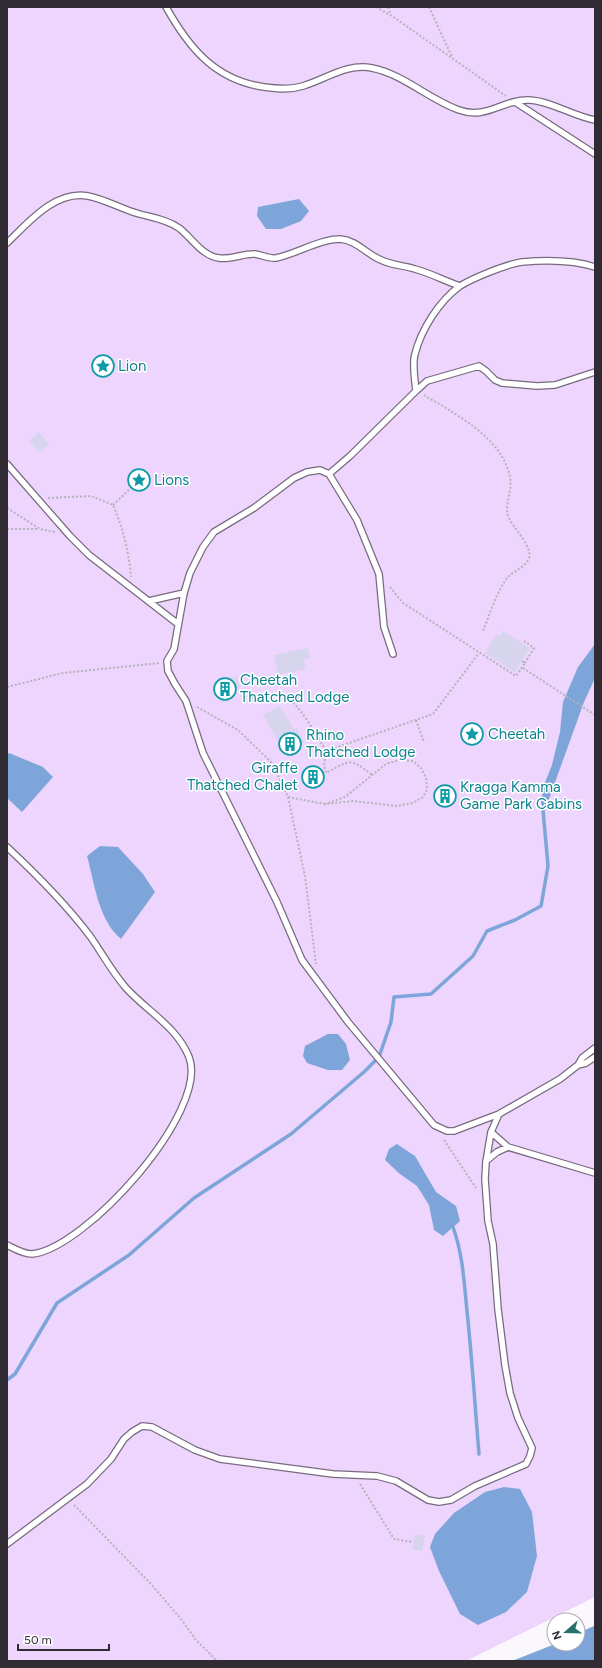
<svg xmlns="http://www.w3.org/2000/svg" width="602" height="1668" font-family="Figtree,sans-serif">
<rect width="100%" height="100%" fill="#fbf8fd"/>
<path fill="#edd5fd" d="M7,7H595V1597L466,1661H7Z"/>
<path fill="#7da5da" d="M299,199L309,211L301,221L281,229H266L257,216L258,207Z
M595,644V678L584,702L549,799L543,810L541,802L544,785L552,765L560,732L563,702L578,667Z
M9,753L43,767L53,777L22,812L7,798V754Z
M100,846L118,847L143,874L155,892L121,939C98,919 95,885 87,856Z
M328,1034H338L346,1044L350,1060L342,1070H328L307,1063L303,1056L305,1046Z
M397,1144L415,1156L436,1192L456,1206L460,1221L443,1236L434,1230L429,1205L417,1186L400,1174L385,1160L389,1149Z
M504,1487L520,1489L532,1512L537,1556L527,1592L506,1612L478,1625L460,1614L439,1571L430,1547L435,1534L454,1513L485,1492Z
M594,1626L595,1627V1661H512L555,1644H578V1633Z"/>
<g fill="none" stroke-linecap="round" stroke-linejoin="round">
<path stroke="#7da5da" stroke-width="3.5" d="M453,1227C463,1255 464,1282 467,1311C472,1358 475,1406 479,1454
M7,1380L15,1374L57,1303L129,1255L194,1198L291,1134L364,1072L379,1057L391,1022L394,997L431,994L473,956L487,931L515,920L541,906L548,866L543,810L545,807"/>
</g>
<path fill="#d7d5ee" d="M39,432L49,444L39,452L29,441Z
M503,631L530,648L515,672L485,653L497,634L500,636Z
M308,648L310,658L304,659L306,669L278,675L274,655Z
M236,676L240,687L230,691L232,699L221,703L214,684Z
M280,706L294,729L296,728L304,742L296,747L299,752L291,757L288,751L285,753L263,715Z
M314,765L324,773L312,788L303,781Z
M447,785L455,792L443,807L434,800Z
M415,1534L425,1536L422,1551L412,1549Z"/>
<g fill="none" stroke-linecap="round" stroke-linejoin="round">
<g stroke="#776b7e" stroke-width="8">
<path id="service" d="M166,7C189,48 215,80 264,87C278,89 290,90 303,86C326,79 347,63 372,68C403,74 430,100 459,110C487,120 503,99 529,100C551,101 573,116 595,120
M515,102L595,154
M7,243C28,223 55,190 88,196C103,199 116,206 130,211C146,217 165,218 179,228C192,238 202,256 219,258C232,260 244,253 255,254C262,255 270,259 276,258C296,254 320,239 340,239C354,240 363,250 375,257C390,266 399,264 415,269C430,273 445,281 460,286
M595,267C573,260 545,260 522,262C507,264 473,278 460,286C439,301 421,330 415,354C412,363 415,381 416,391L350,456L329,474L320,470L307,472L294,478L254,508L214,532L203,547L190,573L184,593L174,649L167,661L168,671L175,684L186,701L203,753L277,902L302,960L348,1022L434,1125L447,1131H454L499,1114L560,1079L578,1065L582,1058L595,1048
M416,391L427,381L479,366L486,371L495,380L502,383L537,386L555,385L595,372
M7,464L70,536L89,555L178,624
M329,474L357,520L379,574L384,627L393,654
M149,601L184,593
M7,847C37,875 65,903 90,936C102,953 112,972 126,988C147,1011 177,1027 189,1057C210,1111 85,1249 32,1254C23,1254 15,1249 7,1245
M578,1065L586,1063L595,1057
M491,1132L508,1147L595,1173
M486,1161L497,1152L508,1147
M7,1544L87,1484L111,1459L124,1439L132,1432L142,1426L152,1427L195,1450L220,1459L333,1474L377,1476L396,1481L428,1500L439,1502L451,1500L475,1486L526,1464L530,1456L532,1448L518,1418L510,1393L505,1365L498,1309L493,1244L488,1221L485,1179L486,1162L491,1132L499,1114"/>
</g>
<path stroke="#b6b3b9" stroke-width="2" stroke-dasharray="2 2" stroke-linecap="butt" d="M376,7L392,16L506,96
M388,7L391,15
M429,7L452,57
M424,395C455,414 502,437 510,477C513,492 503,506 509,518C513,528 533,547 529,558C525,568 513,571 507,578C496,593 490,614 483,631
M48,498L91,496L113,505C123,528 129,552 131,577
M113,505L139,480
M7,508L40,529L55,532
M7,529H39
M390,587L403,603L516,676L525,663L522,661
M524,641L534,648L525,663
M523,668L595,715
M7,687L63,673L160,663
M251,697C262,697 275,695 285,697C296,699 320,740 326,751L433,714L479,653
M197,707L238,730L272,763L288,797L305,876L316,964
M416,720L424,742
M326,751L324,765L326,773C351,760 349,757 372,775
M288,797L325,804L353,801L396,806L413,803L423,797L427,790L426,778L421,768L413,761L399,760L386,764L345,797L325,804
M444,1140L476,1188
M360,1484L394,1539L412,1542
M74,1505L151,1584L181,1619L196,1640L217,1661"/>
<use href="#service" stroke="#fff" stroke-width="5.5"/>
</g>
<defs>
<g id="sight-ring" transform="scale(1.15)"><circle r="9.5" fill="#fff" stroke="#0f9aa8" stroke-width="1.5"/><path d="M0-6L1.8-2.2L6-1.7L2.9 1.2L3.7 5.4L0 3.3L-3.7 5.4L-2.9 1.2L-6-1.7L-1.8-2.2Z" fill="#0f9aa8"/></g>
<g id="building-ring" transform="scale(1.15)"><circle r="9.5" fill="#fff" stroke="#0f9aa8" stroke-width="1.5"/><path d="M-4-6H4V6H1V3H-1V6H-4ZM-2.5-4.3h1.7v1.8h-1.7ZM.8-4.3h1.7v1.8H.8ZM-2.5-1h1.7V.8h-1.7ZM.8-1h1.7V.8H.8Z" fill="#0f9aa8"/></g>
</defs>
<g fill-rule="evenodd">
<use href="#sight-ring" x="103" y="366"/>
<use href="#sight-ring" x="139" y="480"/>
<use href="#building-ring" x="225" y="689"/>
<use href="#sight-ring" x="472" y="734"/>
<use href="#building-ring" x="290" y="744"/>
<use href="#building-ring" x="313" y="777"/>
<use href="#building-ring" x="445" y="796"/>
</g>
<g text-anchor="middle" dominant-baseline="central" stroke-width="3" stroke-linejoin="round" paint-order="stroke">
<g font-size="15" fill="#0d838f" stroke="#fff" text-anchor="start">
<text x="118" y="366">Lion</text>
<text x="154" y="480">Lions</text>
<text x="240" y="680">Cheetah<tspan x="240" dy="17">Thatched Lodge</tspan></text>
<text x="488" y="734">Cheetah</text>
<text x="306" y="735">Rhino<tspan x="306" dy="17">Thatched Lodge</tspan></text>
<text x="298" y="768" text-anchor="end">Giraffe<tspan x="298" dy="17">Thatched Chalet</tspan></text>
<text x="460" y="787">Kragga Kamma<tspan x="460" dy="17">Game Park Cabins</tspan></text>
</g>
</g>
<rect width="602" height="1668" fill="none" stroke="#312c34" stroke-width="16"/>
<g transform="translate(566 1632) rotate(250)"><circle r="19" fill="#ffffff" stroke="#adabae"/>
<path d="M0-3L7 15L0 10L-7 15Z" fill="#27716d"/>
<text y="-6" font-size="11" font-weight="bold" text-anchor="middle" fill="#312c34">N</text>
</g>
<path d="M18 1644v6h91v-6" fill="none" stroke="#312c34" stroke-width="2"/>
<text x="24" y="1644" font-size="12" fill="#312c34" stroke="#ffffff" stroke-width="3" paint-order="stroke">50 m</text>
</svg>
